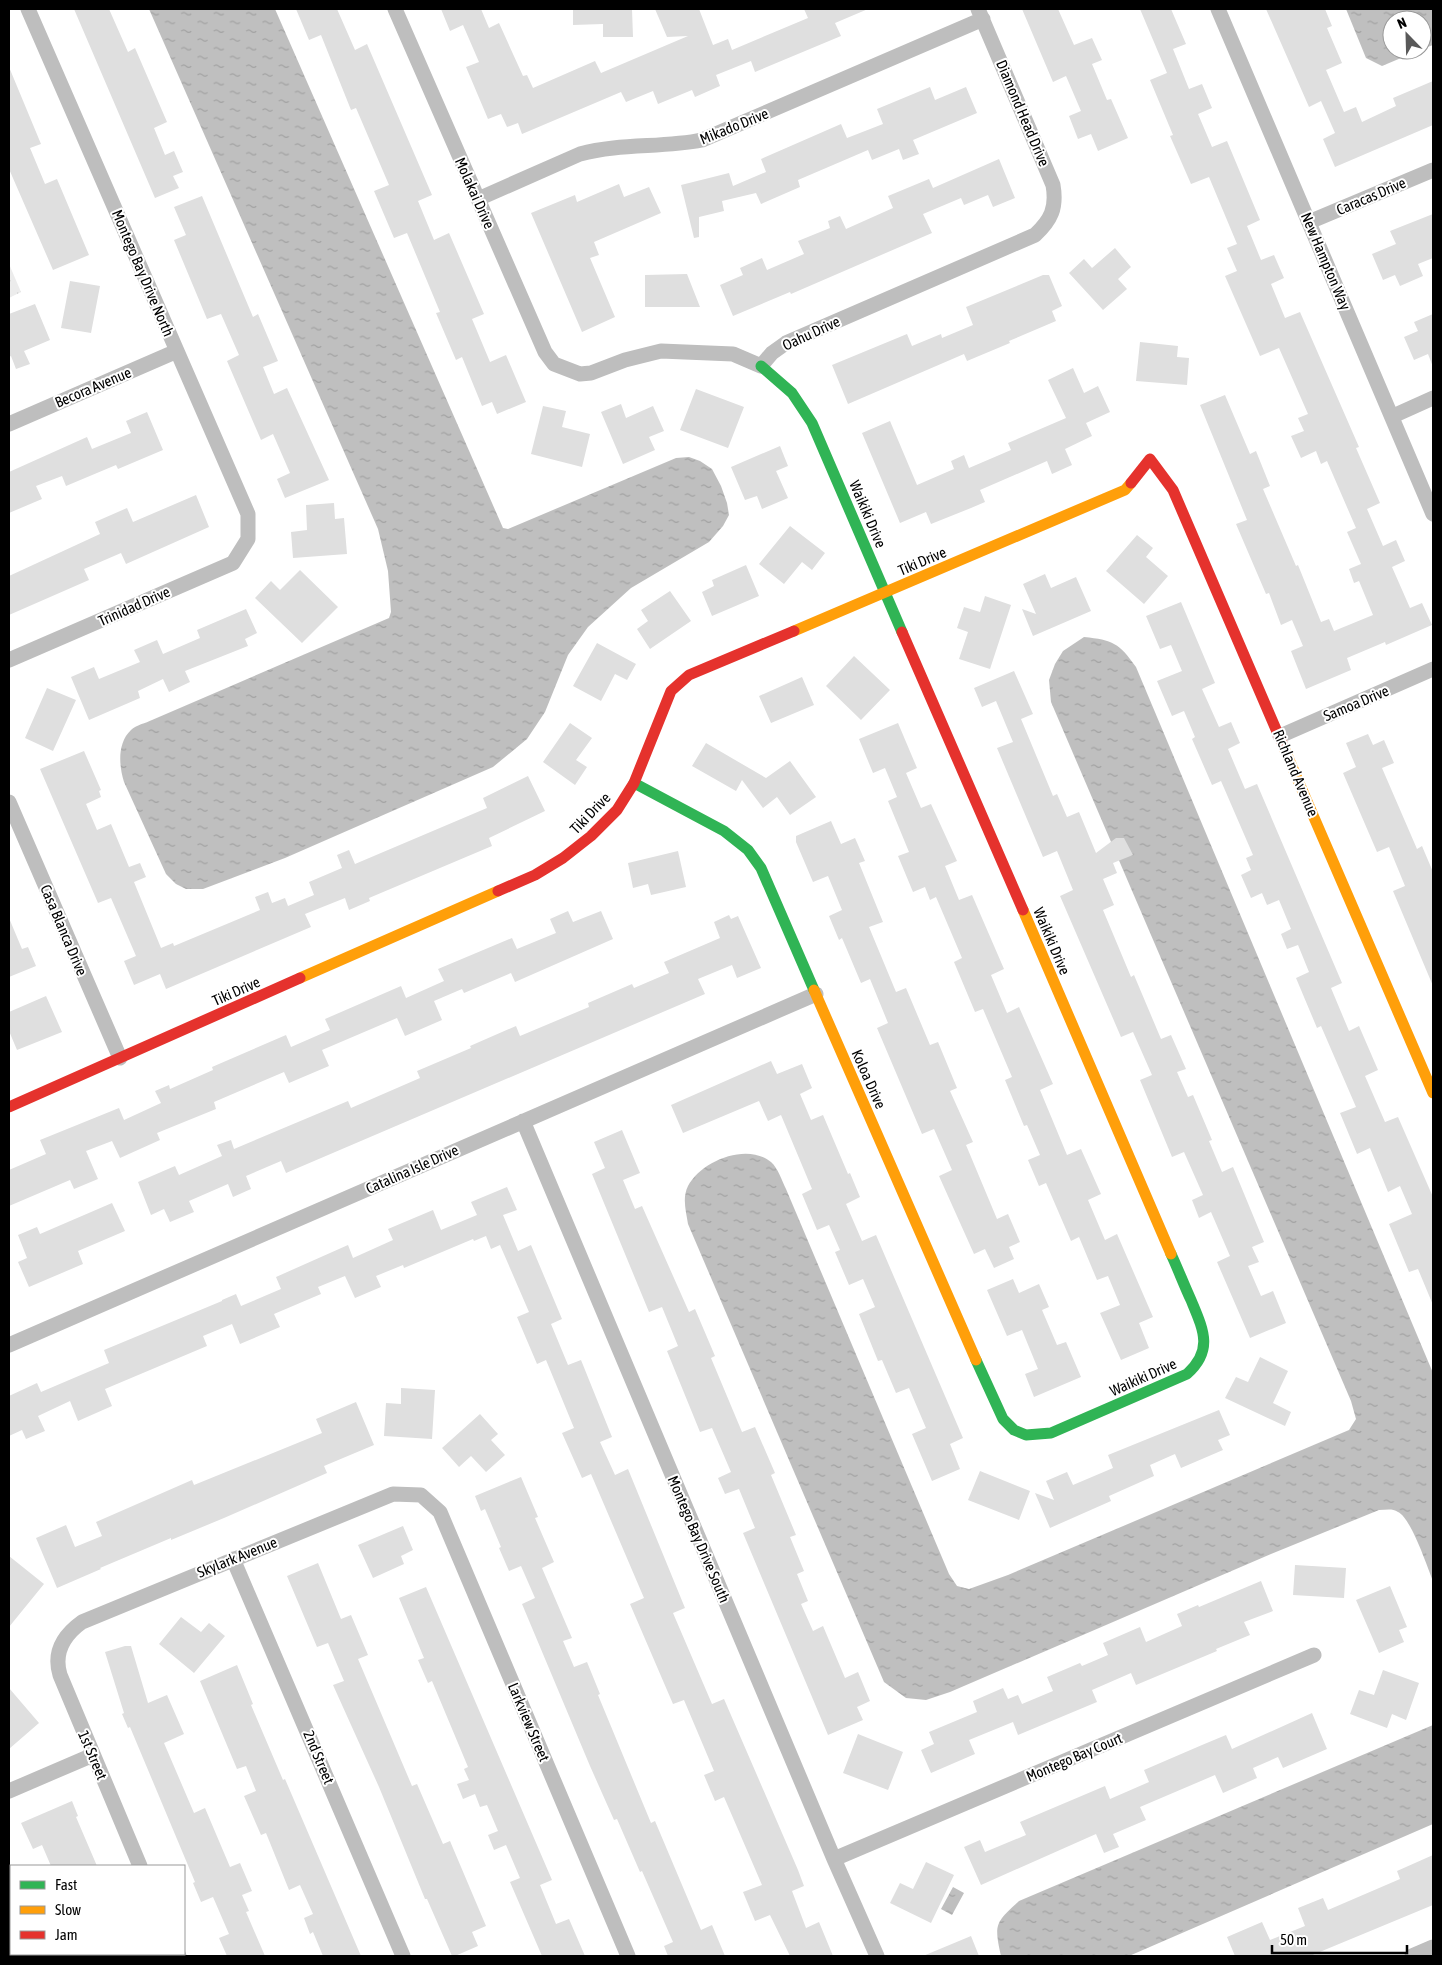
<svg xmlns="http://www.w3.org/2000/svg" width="1442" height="1965" font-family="'Asap Condensed',sans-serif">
<defs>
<pattern id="grass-tufts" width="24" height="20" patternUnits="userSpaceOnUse" patternTransform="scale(1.25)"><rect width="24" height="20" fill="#ececec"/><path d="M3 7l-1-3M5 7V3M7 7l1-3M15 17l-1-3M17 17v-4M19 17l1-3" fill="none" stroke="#c9c9c9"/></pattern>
<pattern id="water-ripples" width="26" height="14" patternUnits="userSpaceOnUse" patternTransform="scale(1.25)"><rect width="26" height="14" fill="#bfbfbf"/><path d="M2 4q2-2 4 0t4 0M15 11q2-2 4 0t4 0" fill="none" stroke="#a2a2a2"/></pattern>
</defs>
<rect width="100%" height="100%" fill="#fff"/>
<path fill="url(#grass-tufts)" d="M9,264L21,292L9,298Z"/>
<path fill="url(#water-ripples)" d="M149,9H275L503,528L508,529L676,458L689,457L700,461L712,469L721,486L727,503L729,515L723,526L709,542L631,588L588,627L568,655L545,712L527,739L493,767L285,858L203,889H186L176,884L166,874L124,782C119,766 117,743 131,730C136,725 146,723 152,720L389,618L391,612L388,571L378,529Z
M1346,9H1433V45L1422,49V20H1392V50H1420L1382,66L1366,58Z
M1084,637C1113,640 1119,643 1136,667L1433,1373V1581C1427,1566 1411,1518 1398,1512C1392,1508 1386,1510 1379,1510L1271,1554L950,1692L926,1700L906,1698L884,1682L688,1224C686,1211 682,1198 688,1186C701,1161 747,1142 771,1162C778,1168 782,1181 786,1189L949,1574L957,1586L969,1589L1008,1575L1349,1430L1356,1419L1351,1401L1051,702L1049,680L1055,664L1063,651Z
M1433,1725V1824L1129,1956H1001C994,1924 995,1923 1019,1901Z
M953,1887L964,1893L952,1915L941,1909Z"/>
<path fill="#dfdfdf" d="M74,9H109L128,52L135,48L167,122L154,128L165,155L174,151L183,172L173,176L179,188L155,198Z
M296,9H337L355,50L367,44L432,195L418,201L434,240L449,233L484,314L472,319L490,362L506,355L526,402L497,414L492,402L482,406L462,357L456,360L436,313L440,312L407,233L394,238L374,191L389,185L356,108L351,110L321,35L309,40Z
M441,9H481L489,28L499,23L523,76L527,75L533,88L595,61L601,73L688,36L667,37L655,9H699L713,45L728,39L732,50L808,18L804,9H868L835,23L841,36L755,72L751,61L716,75L720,86L695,97L692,90L658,104L653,91L626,102L621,92L522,134L518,123L507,127L501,114L488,119L466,67L479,62L463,25L450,31Z
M573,9H632L633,37H603V24L573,25Z
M1022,9H1058L1074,45L1092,38L1102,60L1092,64L1107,100L1111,99L1128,138L1098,151L1091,134L1078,139L1069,116L1081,111L1066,76L1053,82Z
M1140,9H1171L1186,44L1173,49L1189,89L1202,84L1212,108L1198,114L1212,147L1227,141L1260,220L1247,226L1261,260L1274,255L1284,278L1271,284L1285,318L1300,312L1359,447L1356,448L1380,503L1367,509L1383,546L1396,540L1405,561L1392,567L1410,608L1422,603L1432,625L1386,645L1385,642L1347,658L1351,670L1306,689L1291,651L1303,646L1292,620L1281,625L1269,593L1266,594L1236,524L1247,520L1200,405L1225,395L1250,454L1256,451L1270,486L1263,489L1296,566L1298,565L1321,622L1329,619L1334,631L1373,615L1359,581L1354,583L1349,569L1361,564L1347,532L1356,528L1327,461L1321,464L1316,451L1301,458L1291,436L1304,431L1298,418L1308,414L1279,348L1260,356L1225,276L1237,271L1227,248L1237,244L1209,177L1191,184L1170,136L1173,135L1150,80L1167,73Z
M1266,9H1325L1332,26L1327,28L1342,63L1326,70L1344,112L1356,107L1362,122L1396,106L1393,98L1433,81V125L1335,167L1323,139L1335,133L1321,101L1309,107Z
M9,67L41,144L30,148L45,184L57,179L89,255L53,270L9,169Z
M930,87L935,100L966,87L977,113L913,140L919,154L903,160L899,149L872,160L868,150L798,180L800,187L761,204L756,193L722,201L724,211L699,217V237L694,238L681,185L729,173L733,186L766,172L761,159L841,124L847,138L883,124L877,109Z
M999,159L1015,198L993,207L988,195L964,205L961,198L923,214L932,233L791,294L790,292L733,316L720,285L743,275L740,268L762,258L767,270L804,254L798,241L830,228L828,221L840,216L846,229L893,208L888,196L929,179L933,188Z
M619,184L624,197L649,187L661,213L594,242L599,255L590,258L615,317L582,332L531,213L575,195L577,202Z
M202,196L253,317L258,314L278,361L263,367L274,394L287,388L329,480L285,498L277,479L290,473L273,434L261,440L227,361L239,355L221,314L207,319L174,240L186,235L174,207Z
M1433,214V258L1418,264L1423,276L1400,286L1395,275L1383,280L1372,254L1396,244L1390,231Z
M1115,248L1131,267L1118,279L1127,289L1103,310L1069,273L1084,259L1092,268Z
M687,274L700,307H645V275Z
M1043,275H1049L1062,306L1052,311L1056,321L1009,341L1010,343L967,361L964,354L848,404L832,365L907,334L912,346L941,334L942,338L973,325L966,307Z
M70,281L100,286L91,333L61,328Z
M35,304L50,340L24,351L30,364L16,369L11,356L9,357V314Z
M1433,314V367L1428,354L1414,360L1404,337L1418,331L1414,322Z
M1140,342L1178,346L1177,357L1189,358L1187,385L1136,381Z
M1073,368L1084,393L1098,386L1110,412L1086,423L1092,436L1065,449L1072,465L1052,474L1047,461L980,490L985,502L971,508L931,524L926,512L900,523L862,433L890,421L917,485L954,469L951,461L964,455L969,468L1011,450L1008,443L1066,418L1048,380Z
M696,389L744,407L728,448L680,430Z
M621,404L626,418L653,406L664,431L649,437L655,450L623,464L601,412Z
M543,406L566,411L562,427L590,434L582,467L531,454Z
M147,412L163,450L118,469L116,465L66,486L62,476L36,486L42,499L9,513V472L87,437L92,449L131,433L126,421Z
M780,446L788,466L776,471L788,498L762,509L757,496L745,500L731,467Z
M196,495L209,527L126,564L121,553L84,569L89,580L9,615V576L100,534L95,522L127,508L133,522Z
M334,503L335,519L344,518L347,554L293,558L291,532L307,530L306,505Z
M790,526L825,553L812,570L802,562L784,584L759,564Z
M1137,535L1153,548L1146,557L1168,576L1144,604L1106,571Z
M746,565L759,596L712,616L702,592L714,586L712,580Z
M300,570L338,607L302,643L255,598L271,581L280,590Z
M1045,574L1051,588L1076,577L1091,611L1033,636L1022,609L1036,614L1023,584Z
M670,591L691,621L650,649L637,629L648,621L641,610Z
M985,596L1011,605L990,669L959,659L968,632L957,628L964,607L980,612Z
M1181,602L1215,683L1202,689L1219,727L1231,722L1240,743L1228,749L1245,789L1257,784L1342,983L1331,988L1349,1031L1359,1026L1378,1070L1365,1076L1385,1122L1398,1117L1433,1197V1305L1418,1269L1409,1272L1389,1224L1412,1214L1400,1186L1388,1192L1370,1148L1357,1154L1340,1113L1356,1107L1321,1026L1317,1028L1296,978L1309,972L1298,945L1287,949L1281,934L1291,929L1279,900L1267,905L1262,893L1251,898L1241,875L1251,870L1246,858L1253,855L1221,781L1212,785L1192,739L1195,737L1184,711L1172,716L1157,681L1182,671L1171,645L1160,649L1146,616Z
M246,609L257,633L245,639L248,646L185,671L190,682L169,692L163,679L138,691L140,698L89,720L71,677L94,667L99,679L140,662L134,650L157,640L163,654L200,638L197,630Z
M597,643L636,664L627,680L615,674L601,701L573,686Z
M854,656L890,690L861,720L826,686Z
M1014,671L1033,714L1021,719L1053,796L1057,794L1067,817L1079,812L1096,853L1116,838H1124L1133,855L1113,863L1117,873L1103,879L1114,905L1103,910L1131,977L1134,975L1161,1039L1171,1035L1186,1069L1177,1072L1188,1097L1193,1095L1212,1140L1209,1141L1222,1172L1233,1167L1264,1242L1252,1247L1259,1262L1248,1266L1261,1296L1273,1291L1286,1323L1250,1338L1217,1262L1230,1256L1211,1212L1199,1218L1192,1200L1203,1195L1184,1152L1172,1157L1140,1080L1152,1075L1133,1032L1121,1037L1060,896L1073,890L1057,851L1043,857L997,748L1013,742L996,701L982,707L974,688Z
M802,677L814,705L771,723L759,696Z
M47,688L76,700L53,751L25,738Z
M570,723L592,738L576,760L587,767L575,785L543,762Z
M898,723L917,768L906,773L921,808L931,804L957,861L945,866L959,900L972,895L1004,969L991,975L1007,1013L1019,1007L1053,1084L1040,1090L1067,1155L1081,1149L1101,1194L1088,1200L1105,1240L1117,1234L1153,1317L1139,1323L1149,1348L1121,1360L1100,1313L1120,1305L1108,1276L1097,1280L1079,1237L1071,1241L1046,1183L1039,1186L1028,1160L1040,1155L1027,1125L1024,1126L1005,1080L1012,1077L983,1009L975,1012L954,962L962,958L936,897L930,900L925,887L913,892L898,856L909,852L888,801L897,797L885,768L873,773L859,739Z
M1368,734L1373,745L1384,740L1394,763L1382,768L1417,849L1422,846L1433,872V986L1393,891L1405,886L1389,847L1377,852L1343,773L1356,767L1346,743Z
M706,743L766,778L790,761L816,797L790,815L777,797L763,808L742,780L736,791L692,766Z
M84,751L101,790L99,791L101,797L86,804L97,830L111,824L129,867L140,863L146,877L134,882L161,948L173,943L174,946L260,910L255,897L268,892L272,903L285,898L288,906L314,895L309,882L342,868L337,855L349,850L355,864L487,808L483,798L528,776L545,811L489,838L492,846L369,898L370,901L349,910L345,898L305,914L311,927L166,989L160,974L134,985L124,961L136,956L111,898L98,903L40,769Z
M831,821L841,844L855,838L865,861L859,863L883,922L869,927L896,992L906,988L930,1045L938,1042L957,1088L950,1091L973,1142L966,1145L997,1219L1008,1214L1020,1242L1009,1247L1014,1259L994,1268L985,1249L974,1254L939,1176L952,1170L934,1129L922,1134L877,1028L888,1023L870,979L861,983L842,938L839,940L829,916L842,910L828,876L813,882L796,842V836Z
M678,851L686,887L651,895L648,884L633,888L628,863Z
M568,911L573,922L601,911L613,939L515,982L511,973L464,993L462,989L434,1001L442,1020L405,1036L397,1018L322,1050L329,1066L289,1083L284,1072L214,1102L216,1109L157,1133L160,1140L120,1158L112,1141L86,1151L98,1179L74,1189L70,1180L9,1206V1170L46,1154L40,1140L119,1108L124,1120L161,1103L155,1091L169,1085L170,1089L213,1070L212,1067L286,1035L291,1047L330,1030L325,1019L401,986L406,998L444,981L438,969L512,938L517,949L556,933L550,919Z
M729,915L731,919L738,916L761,968L737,978L732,965L698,979L705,994L286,1173L281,1161L246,1176L251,1189L233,1197L228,1184L189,1201L194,1212L170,1222L164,1209L151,1215L138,1182L175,1166L179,1175L222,1156L217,1145L231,1140L234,1149L348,1101L351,1108L420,1078L417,1071L471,1048L470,1046L516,1026L520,1036L589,1007L588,1003L632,984L634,988L669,973L664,962L720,938L714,922Z
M9,918L22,949L28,947L36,966L9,977Z
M46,996L62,1032L17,1050L9,1031V1012Z
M771,1061L777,1074L802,1064L812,1088L800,1094L811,1120L823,1115L848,1174L850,1173L860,1197L846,1204L862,1241L876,1235L963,1438L950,1444L960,1469L932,1481L912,1434L926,1428L909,1388L896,1393L882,1360L878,1361L859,1314L875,1307L863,1279L849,1285L835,1252L840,1250L829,1225L817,1230L802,1194L812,1189L781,1115L768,1121L759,1101L683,1133L671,1105Z
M622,1130L640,1173L623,1180L635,1209L642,1206L689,1312L695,1309L715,1356L711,1358L742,1432L755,1427L775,1473L771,1475L796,1535L790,1537L804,1571L797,1574L808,1601L801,1604L813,1631L823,1626L845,1678L858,1672L870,1701L857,1707L863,1720L828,1735L743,1533L755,1528L739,1489L725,1494L718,1478L731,1472L712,1428L700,1432L667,1351L678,1346L662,1307L649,1312L592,1174L605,1168L594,1142Z
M507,1187L517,1210L503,1215L518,1251L531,1245L562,1319L551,1324L568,1365L581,1360L612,1437L600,1442L615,1475L628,1469L685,1608L673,1613L712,1704L724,1699L798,1870L804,1886L792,1891L806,1928L819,1922L833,1956H790L770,1915L755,1921L743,1892L762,1885L724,1797L715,1801L704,1775L714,1771L684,1700L673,1704L630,1604L644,1598L591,1474L582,1478L562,1433L574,1428L546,1360L537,1364L517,1317L529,1312L500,1245L491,1249L486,1236L474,1241L473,1239L404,1268L403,1265L376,1276L381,1287L355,1298L345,1276L318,1287L321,1294L274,1314L280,1327L240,1344L232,1324L203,1336L207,1346L105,1389L112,1406L78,1421L70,1401L38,1416L45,1431L26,1439L22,1430L9,1436V1396L37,1383L41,1392L109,1363L104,1350L222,1301V1300L236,1294L241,1306L281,1289L276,1277L348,1245L353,1258L393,1240L388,1229L433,1210L441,1230L477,1215L471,1202Z
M112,1203L125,1231L78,1251L83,1264L29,1287L18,1262L27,1258L18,1235L37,1227L40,1234Z
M1013,1279L1019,1293L1039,1284L1049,1307L1042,1310L1057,1345L1066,1342L1081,1377L1034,1397L1025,1374L1038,1369L1022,1330L1007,1336L987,1290Z
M1260,1357L1288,1371L1273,1403L1291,1412L1285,1426L1225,1398L1236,1377L1248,1382Z
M401,1388L435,1390L432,1439L384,1436L386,1403L401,1404Z
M356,1402L374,1445L324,1466L327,1473L224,1518L171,1540V1538L100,1568L101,1569L57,1588L36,1538L66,1525L75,1547L102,1536L96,1522L192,1480L194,1485L322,1433L316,1419Z
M1219,1410L1230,1435L1218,1440L1223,1450L1181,1468L1175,1454L1150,1465L1154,1476L1109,1496L1111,1501L1050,1528L1035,1493L1054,1500L1046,1481L1067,1472L1073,1485L1113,1468L1108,1455Z
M480,1414L498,1434L491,1440L505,1455L486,1472L471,1456L459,1467L442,1448Z
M980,1471L1030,1491L1019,1520L968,1500Z
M521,1477L538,1517L535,1518L554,1562L542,1568L572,1638L563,1641L574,1667L587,1662L600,1694L598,1695L651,1823L655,1821L701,1930L712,1925L725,1956H668L664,1946L673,1942L642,1871L640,1872L617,1819L614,1820L590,1766L522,1604L535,1598L521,1566L509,1571L499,1548L501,1547L485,1509L481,1511L475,1496Z
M403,1526L413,1550L401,1556L404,1564L373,1578L358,1545Z
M9,1556L44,1584L9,1627Z
M318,1563L341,1619L351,1615L368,1655L358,1659L412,1786L417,1784L443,1844L450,1841L486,1926L472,1932L478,1946L455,1956H452L427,1899H425L379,1787L333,1685L344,1681L328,1643L317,1647L287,1576Z
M1295,1565L1346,1568L1344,1598L1293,1595Z
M1261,1581L1273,1611L1244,1622L1250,1635L1216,1649L1217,1651L1136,1685L1131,1673L1092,1690L1097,1702L1018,1735L1013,1722L969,1740L975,1754L931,1773L921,1750L934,1744L929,1732L977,1712L973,1701L1003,1688L1008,1699L1018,1695L1022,1704L1053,1691L1047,1677L1080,1663L1082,1666L1108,1655L1103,1643L1140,1627L1146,1642L1182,1626L1177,1614L1198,1605L1199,1607Z
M1390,1586L1407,1627L1399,1630L1404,1642L1379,1653L1356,1600Z
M426,1587L552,1880L540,1885L556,1924L569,1919L585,1956H542L510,1882L520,1878L506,1845L494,1850L488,1835L498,1831L487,1805L480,1807L475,1794L463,1799L457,1784L469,1780L464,1769L468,1767L432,1681L428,1683L418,1660L424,1658L399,1598Z
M181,1617L201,1632L209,1623L225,1636L194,1673L159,1644Z
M125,1646H131L148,1703L167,1695L184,1734L164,1743L194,1813L205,1808L230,1867L240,1863L252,1891L242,1895L249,1911L246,1912L265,1956H227L219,1938L229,1934L213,1897L201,1902L193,1883L195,1882L130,1727L128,1728L122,1714L124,1713L105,1652Z
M237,1665L253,1704L251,1705L283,1780L285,1779L361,1956H323L313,1932L310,1934L304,1918L313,1914L300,1885L289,1890L266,1833L261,1835L244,1796L256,1791L246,1766L237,1769L200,1681Z
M1383,1670L1419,1683L1406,1720L1392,1714L1387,1728L1350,1714L1359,1690L1374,1695Z
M9,1688L39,1723L9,1749Z
M1312,1713L1327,1749L1283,1768L1278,1757L1253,1768L1257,1778L1223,1793L1215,1775L1140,1807L1146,1820L1113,1834L1119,1847L1104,1853L1096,1834L981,1885L964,1847L980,1840L985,1852L1026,1835L1020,1822L1105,1786L1110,1799L1149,1782L1144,1770L1202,1745L1226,1735L1232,1749Z
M858,1734L903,1752L888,1790L843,1773Z
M72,1801L78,1816L76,1817L97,1866H51L42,1845L33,1849L21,1823Z
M1433,1855V1905L1310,1956H1235L1227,1937L1262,1922L1270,1940L1305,1926L1298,1908L1323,1898L1328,1910L1400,1879L1397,1871Z
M926,1862L954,1875L931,1923L890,1903L900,1883L913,1889Z
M971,1936L979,1956H923Z"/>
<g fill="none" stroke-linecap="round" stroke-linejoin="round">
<path stroke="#bebebe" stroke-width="15" d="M395,9L545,352L554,364L580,374L591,373L625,360L661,351L733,354L761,366L772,353L786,343L1035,235C1051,220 1057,208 1053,185L978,9
M1218,9L1433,514
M478,199L580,154C620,143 662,148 702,140L983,19
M1309,222L1433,170
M1393,416L1433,398
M9,424L177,351
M9,660L233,563L248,539V514L28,9
M1280,736L1433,669
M9,802L120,1058
M523,1121L834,1859L877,1956
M9,1345L816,994
M233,1559L403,1956
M9,1791L93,1755
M834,1859L1314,1655
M140,1866L60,1675C53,1652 64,1635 82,1622L393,1494L421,1495L440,1512L628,1956
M178,1954L179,1956
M1412,1956L1433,1947"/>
<path stroke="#30b455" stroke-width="11" d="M761,366L792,393L812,423L902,632
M634,783L724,831L748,850L761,868L814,990
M976,1360L1003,1419L1014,1430L1026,1435L1051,1433L1187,1374C1214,1350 1203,1329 1191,1300C1184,1285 1178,1269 1171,1254"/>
<path stroke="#ff9f0a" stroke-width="11" d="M794,631L1125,490L1131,483
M1284,748L1433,1093
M1023,910L1171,1254
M300,978L498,891
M814,990L976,1360"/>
<path stroke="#e5322d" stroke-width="11" d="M1131,483L1150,459L1173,490L1284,748
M902,632L1023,910
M498,891L535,875L563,858L591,836L617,810L634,783L671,691L689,675L794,631
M9,1107L300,978"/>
</g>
<g text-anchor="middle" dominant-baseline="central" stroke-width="4" stroke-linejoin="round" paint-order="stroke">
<g font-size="15" fill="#000" stroke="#fff">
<text transform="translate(1023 113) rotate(67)">Diamond Head Drive</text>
<text transform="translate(734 126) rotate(-22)">Mikado Drive</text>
<text transform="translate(475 193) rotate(66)">Molakai Drive</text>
<text transform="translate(1371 196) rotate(-23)">Caracas Drive</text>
<text transform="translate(1326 261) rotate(67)">New Hampton Way</text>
<text transform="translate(143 273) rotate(67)">Montego Bay Drive North</text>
<text transform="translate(811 333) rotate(-25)">Oahu Drive</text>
<text transform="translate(93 387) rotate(-23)">Becora Avenue</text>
<text transform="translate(868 514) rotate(67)">Waikiki Drive</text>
<text transform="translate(922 561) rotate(-23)">Tiki Drive</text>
<text transform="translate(134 606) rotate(-24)">Trinidad Drive</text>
<text transform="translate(1356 703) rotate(-23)">Samoa Drive</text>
<text transform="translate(1296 773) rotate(67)">Richland Avenue</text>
<text transform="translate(590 813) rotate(-46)">Tiki Drive</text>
<text transform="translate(64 930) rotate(67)">Casa Blanca Drive</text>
<text transform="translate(1052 941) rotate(67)">Waikiki Drive</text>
<text transform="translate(236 991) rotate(-24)">Tiki Drive</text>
<text transform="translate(869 1079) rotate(66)">Koloa Drive</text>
<text transform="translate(412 1169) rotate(-24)">Catalina Isle Drive</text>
<text transform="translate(1143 1377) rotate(-24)">Waikiki Drive</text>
<text transform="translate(699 1539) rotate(67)">Montego Bay Drive South</text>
<text transform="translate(237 1557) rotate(-22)">Skylark Avenue</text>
<text transform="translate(529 1722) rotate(67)">Larkview Street</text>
<text transform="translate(93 1755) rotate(67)">1st Street</text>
<text transform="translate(319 1757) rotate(67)">2nd Street</text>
<text transform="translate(1074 1757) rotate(-23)">Montego Bay Court</text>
</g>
</g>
<rect width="1442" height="1965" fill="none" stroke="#000000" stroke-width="20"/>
<rect x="10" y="1865" width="175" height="90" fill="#ffffff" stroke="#999999"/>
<rect x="20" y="1881" width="25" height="8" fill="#30b455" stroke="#999999"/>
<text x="55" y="1890" font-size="15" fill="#000000">Fast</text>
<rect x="20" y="1906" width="25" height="8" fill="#ff9f0a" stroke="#999999"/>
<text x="55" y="1915" font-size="15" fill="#000000">Slow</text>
<rect x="20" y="1931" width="25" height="8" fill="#e5322d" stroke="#999999"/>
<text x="55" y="1940" font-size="15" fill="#000000">Jam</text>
<g transform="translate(1407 35) rotate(337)"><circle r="24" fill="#ffffff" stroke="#999999"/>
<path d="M0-4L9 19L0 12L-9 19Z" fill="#595959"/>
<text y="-8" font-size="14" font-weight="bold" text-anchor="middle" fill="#000000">N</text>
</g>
<path d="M1272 1945v8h135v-8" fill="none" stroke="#000000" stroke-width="2.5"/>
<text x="1280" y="1945" font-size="15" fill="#000000" stroke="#ffffff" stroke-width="4" paint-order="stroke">50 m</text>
</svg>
